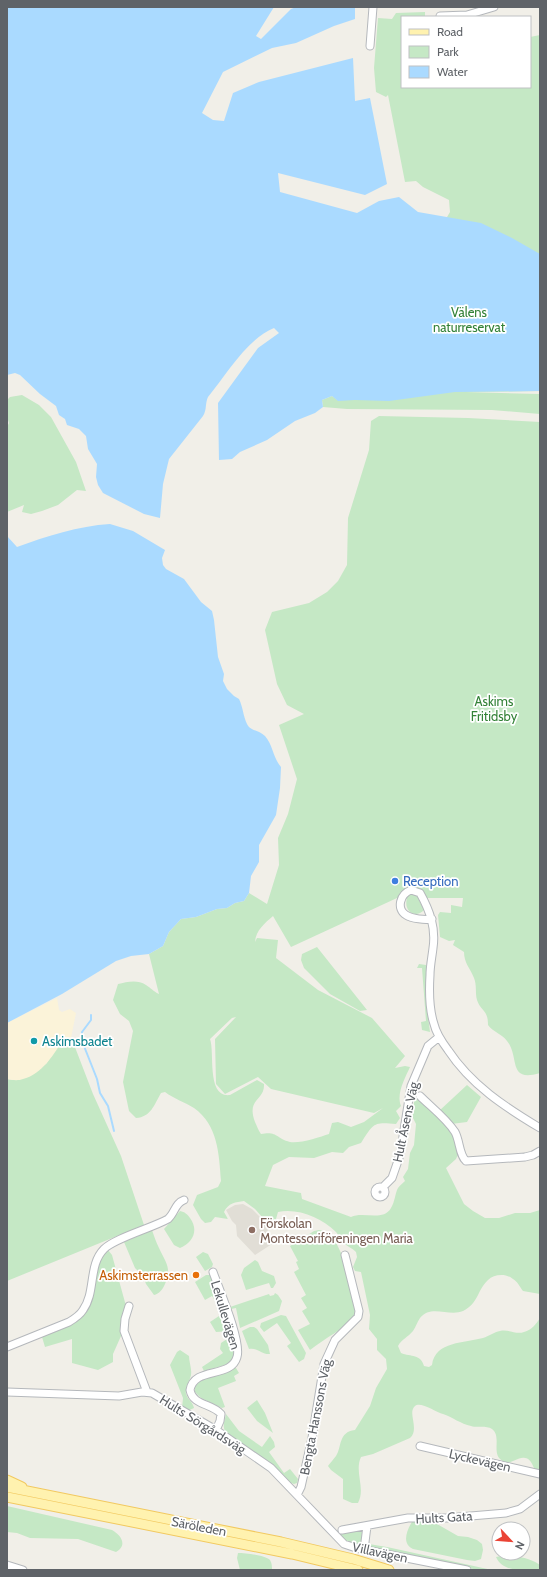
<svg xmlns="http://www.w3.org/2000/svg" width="547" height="1577" font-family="Cabin,sans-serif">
<rect width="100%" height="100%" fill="#f1efe8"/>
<path fill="#e1ded6" d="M243,1204L252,1209L265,1222L272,1244L255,1255L237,1236L236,1225L232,1221L226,1210L235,1205Z"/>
<path fill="#c5e8c5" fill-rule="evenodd" d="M425,12V17H402V87H530V37L540,35V391L466,392L540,394V414L492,410L347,409L323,407L322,400L332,396L339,401L450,212L449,200L423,187L416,181L405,182L388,95L386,97L376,92L374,68L378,18L392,19L396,13Z
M22,395L39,405L51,417L76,462L86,491L77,490L58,505L42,511L31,514L22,512L24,505L7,512V427L9,423L7,417V400L10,397Z
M379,416L468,418L540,422V1073C507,1083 520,1057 507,1041C502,1034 493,1032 488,1025C488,1009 481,1012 477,1000C475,993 477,985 474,978C470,968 464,963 464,952L453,945L455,940L449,941L440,937L438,915L440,912L451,913V905L462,907L463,898H418L424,910C416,919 403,912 407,898H397L291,947L273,916C265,923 256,930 255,942L257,938L278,940L276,958L318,990L372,1018L405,1056L395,1068L405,1066L410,1067C405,1078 396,1094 401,1106L396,1111L400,1118L396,1124C373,1122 374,1123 361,1143L349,1147L343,1153L332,1152L314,1158L289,1157L273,1165L265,1186L301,1193L302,1199L351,1217C363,1211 383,1222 391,1208C395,1202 395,1193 398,1188C400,1185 403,1183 405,1181L403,1177L408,1169L410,1153L414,1145L416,1124L412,1116L415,1096L452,1131L459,1152L456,1159L446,1168L464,1204L473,1211L485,1218H499L515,1213H530L540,1210V1294L523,1291C520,1287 517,1281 513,1279C506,1273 494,1274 488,1280C477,1290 479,1303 463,1311C449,1317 431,1304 420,1318C417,1322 416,1327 413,1331C408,1337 402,1339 398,1346L401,1353C411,1357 421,1354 424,1366L429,1367L432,1365C435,1341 465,1343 483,1338C489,1336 494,1332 500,1331C509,1329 516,1335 524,1332C532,1330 536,1324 540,1318V1476C533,1471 533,1459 525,1458C516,1456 509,1469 499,1458C493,1450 501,1436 492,1429C486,1425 477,1428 471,1426C461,1424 452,1417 443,1414C436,1412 420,1401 415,1406C407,1413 420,1429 410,1438L373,1454L361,1457C354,1472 366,1488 358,1503H352L343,1499V1479L331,1470L328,1466C330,1463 333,1460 336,1456C342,1447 338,1432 355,1430L370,1406L376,1388L387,1369L386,1359L377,1350V1339L369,1329L370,1315L361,1272L355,1271L353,1267L357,1257L356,1252C352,1248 347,1246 343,1243C340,1240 339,1235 336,1232C321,1218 299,1208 278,1212L274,1226L271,1227L255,1209L244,1201C236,1202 228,1203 224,1212L228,1219L215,1217L211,1222L205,1223L201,1219L193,1205L197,1195L218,1187L221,1181C219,1154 218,1125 194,1108C185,1102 174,1099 165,1092L161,1093C154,1105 151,1117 136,1118L129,1111L123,1082L133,1031L129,1021L120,1014L113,1000L118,984C127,982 137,979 146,985C151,988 153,991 159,994L149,954L163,946L169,932L181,919L196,917L217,909L227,908L235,903L244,901L249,893L267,904L279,865L278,838L288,814L297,779L279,725L304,714L287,705L277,684L265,630L272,612L309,603L327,592L338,581L347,565L348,518L369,450L371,421ZM236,1017L215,1039L216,1084L225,1094L258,1077L271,1089L374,1113L383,1108L364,1122L351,1127L338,1122L332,1123L329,1134C320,1137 299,1144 290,1142C275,1138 278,1131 261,1134C258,1130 257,1126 255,1122C246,1098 265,1101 264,1084L257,1080L230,1095C206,1098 215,1052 210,1039L232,1018Z
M317,947L367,1010L360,1011L330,994L304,968L301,960L302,954Z
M419,964L426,965V1001L430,1032L422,1030L421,1022L426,1021L422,968H417Z
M63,1038H71L73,1042L93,1094L121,1156L144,1225L7,1281V1079L13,1080L46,1064Z
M467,1085L481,1097L467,1122L451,1124L439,1111Z
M180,1211C185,1212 187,1214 190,1218C199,1230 193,1243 180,1248L174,1245L164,1229Z
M152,1230C154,1236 156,1242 159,1248C166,1263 172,1268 165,1284C163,1289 159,1294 154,1295L146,1284L143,1276L135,1268L124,1242Z
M319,1230C332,1232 336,1242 341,1253L356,1314C344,1330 326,1337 310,1350L298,1330L310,1324L302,1311L307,1308L301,1298L306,1295L294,1272L299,1269L296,1262L298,1261L290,1246L314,1231Z
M108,1250L112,1255L126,1306L121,1321V1336L113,1354V1362L98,1370L72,1363V1339L45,1347L42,1337L74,1323L93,1295L99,1263L103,1255Z
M203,1252L208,1254L213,1264L212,1267L205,1271L196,1257Z
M255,1260L258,1262L262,1271L274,1276L276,1283L273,1288H271L269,1283L246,1290L241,1275L244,1268Z
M206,1275H210L221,1301L216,1302L212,1296L205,1300L195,1282Z
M275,1293L278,1295L282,1301L279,1311L240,1328L236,1308L231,1309L230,1307L269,1294L270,1296L274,1295Z
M224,1310L231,1331L216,1332L210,1322L222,1314Z
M281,1315L286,1316L306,1353L304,1359L299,1362L287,1346L291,1343L277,1323L264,1332L260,1327L261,1323Z
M250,1327H254L257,1329L268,1345L270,1354C262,1355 257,1347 249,1349L242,1331Z
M230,1337H232C240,1366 227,1364 204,1371L202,1367L223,1353L220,1349L221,1343Z
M180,1350L189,1356C189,1362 192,1369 191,1375C190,1381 185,1387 186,1394C188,1400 193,1402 194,1408L187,1411L182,1408L183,1398L170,1365L177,1352Z
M234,1368H236L239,1373L234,1376L236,1381L218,1388L225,1407L222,1408L201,1398L195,1392V1384L198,1381Z
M257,1400L265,1413L273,1433L257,1421L247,1408Z
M226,1414L239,1431L262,1447L270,1436L274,1442L275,1447L269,1452L284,1473L290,1469L298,1479L297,1483L294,1484L289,1482L273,1467L227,1434C221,1427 225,1421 226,1414Z
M7,1506L112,1530C121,1535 128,1545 116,1552L78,1539L30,1538L17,1533L7,1532Z
M419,1519L437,1524L458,1536L468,1537L477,1540L482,1544L483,1550L481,1559L475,1561L467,1560L413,1549C401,1543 407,1530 413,1520Z
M359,1530L363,1533C365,1555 348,1543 339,1535L341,1533Z
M369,1544L387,1547L492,1570H478L371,1548Z
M238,1553C245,1553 265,1555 270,1560C272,1563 272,1567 272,1570H240L237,1558Z
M501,1556C515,1556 528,1557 540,1565V1570C525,1570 503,1573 496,1557Z"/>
<path fill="#fbf3d9" d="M57,998L59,1010L62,1012L70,1009L76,1013L71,1038H63C56,1053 41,1075 23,1079C18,1081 12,1080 7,1079V1023Z"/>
<path fill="#aadaff" d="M7,7H274L256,36L261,39L291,9L296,7H355V19L334,26L296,43L272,48L223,72L202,113L213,120L224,121L233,93L259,82L353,58L355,101L370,98L387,184L365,195L278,173L280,192L357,213L379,201L399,197L418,212L481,223L512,238L540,254V391L455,392L389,401L355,400L338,401L332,396L322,400L323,407L315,413L295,421L267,440L240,452L232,459L219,460L218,403L258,348L279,333L274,328C247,339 227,374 208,397C205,403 207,410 203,416L169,459L163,484L160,518L144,514L103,493L98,485L96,477L97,464L88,449L86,436L79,429L67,425L65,419L59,415L56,406L40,394L20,375L15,373L7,375Z
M110,524L133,531L165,550L162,558L163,565L166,569L184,579L201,602L212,611L214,620L218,657L224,674L223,681L227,689L234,696L239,699C243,707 243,716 247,724C250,731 259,730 265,736C273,745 273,758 281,767L280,788L276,815L259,845V862L251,876L249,893L244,901L235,903L227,908L217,909L196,917L181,919L169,932L163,946L149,954L131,956L116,961L62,994L7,1023V536L17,547C47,536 78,526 110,524Z"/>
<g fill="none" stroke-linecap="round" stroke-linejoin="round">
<path stroke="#aadaff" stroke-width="2" d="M91,1015V1020L82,1032V1041L97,1079L100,1093L108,1106L114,1131"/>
<g stroke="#b5b8bc" stroke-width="9">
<path id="minor" d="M440,16L467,15L494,7
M370,46L373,7
M432,919C425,920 412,919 406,915C396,909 400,894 411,890L420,893C430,911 436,928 433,948C432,957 430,966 430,975C429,991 429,1009 434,1024C436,1033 442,1042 448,1050C471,1085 505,1107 540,1128
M420,1096C431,1107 446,1118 455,1132C460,1141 459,1155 466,1161L525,1157L533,1155L540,1151
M375 1192a5 5 0 1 1 10 0a5 5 0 1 1-10 0Z
M383,1187L392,1178L400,1155L411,1086L428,1046L439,1037
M213,1272C219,1289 242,1342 237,1357C231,1379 194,1366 190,1390C193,1406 212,1403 221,1414L220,1421L216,1430
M129,1306L125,1319L124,1331L147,1392
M7,1347L69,1322C74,1319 80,1315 83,1310C96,1292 88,1265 104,1249C115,1238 152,1228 168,1219C175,1213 175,1203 184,1200
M7,1392L119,1396L142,1392L152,1393L216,1430L271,1468L344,1544L356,1548L467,1570
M420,1446L540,1474
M297,1495L301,1487L312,1438L324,1364L335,1340L358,1317L359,1311L345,1255
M342,1530L408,1518H447L506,1513L520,1509L540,1494
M364,1550L367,1526
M7,1565L23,1570"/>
</g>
<g stroke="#f2c960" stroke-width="11">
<path id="major" d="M7,1480L22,1487
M7,1487L281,1542L353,1559L389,1570
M7,1497L292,1554L358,1570"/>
</g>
<use href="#minor" stroke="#fff" stroke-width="7"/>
<use href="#major" stroke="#fff2af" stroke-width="9"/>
</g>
<circle fill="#3f7fe0" stroke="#fff" stroke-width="1.5" cx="395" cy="881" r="4"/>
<circle fill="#0f9aa8" stroke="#fff" stroke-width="1.5" cx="34" cy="1041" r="4"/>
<circle fill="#8d6e63" stroke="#fff" stroke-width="1.5" cx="252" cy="1230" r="4"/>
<circle fill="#e8710a" stroke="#fff" stroke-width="1.5" cx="196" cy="1275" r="4"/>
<g text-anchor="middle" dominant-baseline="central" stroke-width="3.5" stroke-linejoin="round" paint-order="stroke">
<g font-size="13" fill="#348238" stroke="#fff">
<text x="469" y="312">Välens<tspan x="469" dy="15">naturreservat</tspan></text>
<text x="494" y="701">Askims<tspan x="494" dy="15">Fritidsby</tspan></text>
</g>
<g font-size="13" fill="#366cbe" stroke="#fff" text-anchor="start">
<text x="403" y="881">Reception</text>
</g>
<g font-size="13" fill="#0d838f" stroke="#fff" text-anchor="start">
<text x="42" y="1041">Askimsbadet</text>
</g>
<g font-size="13" fill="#5f6368" stroke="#fff">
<text transform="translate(405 1122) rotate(-78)">Hult Åsens Väg</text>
<text transform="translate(226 1315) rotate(73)">Lekullevägen</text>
<text transform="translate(315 1417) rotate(-79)">Bengta Hanssons Väg</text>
<text transform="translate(203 1424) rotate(32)">Hults Sörgårdsväg</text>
<text transform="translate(480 1460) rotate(13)">Lyckevägen</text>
<text transform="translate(444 1517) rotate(-3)">Hults Gata</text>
<text transform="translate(199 1526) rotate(11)">Säröleden</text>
<text transform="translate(380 1552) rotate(12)">Villavägen</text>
</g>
<g font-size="13" fill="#785e54" stroke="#fff" text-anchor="start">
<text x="260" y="1223">Förskolan<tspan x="260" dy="15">Montessoriföreningen Maria</tspan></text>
</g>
<g font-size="13" fill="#c56008" stroke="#fff" text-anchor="end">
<text x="188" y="1275">Askimsterrassen</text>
</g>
</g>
<rect width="547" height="1577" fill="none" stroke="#5f6368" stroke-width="16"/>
<rect x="401" y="16" width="130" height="72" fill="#ffffff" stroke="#bfc1c3"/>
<rect x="409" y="29" width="20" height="6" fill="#fff2af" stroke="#bfc1c3"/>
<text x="437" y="36" font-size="12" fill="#5f6368">Road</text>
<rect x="409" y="46" width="20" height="12" fill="#c5e8c5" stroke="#bfc1c3"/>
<text x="437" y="56" font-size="12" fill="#5f6368">Park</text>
<rect x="409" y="66" width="20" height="12" fill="#aadaff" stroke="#bfc1c3"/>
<text x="437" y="76" font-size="12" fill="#5f6368">Water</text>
<g transform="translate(511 1541) rotate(116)"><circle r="19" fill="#ffffff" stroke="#bfc1c3"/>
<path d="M0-3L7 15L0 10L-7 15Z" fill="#ea4335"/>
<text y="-6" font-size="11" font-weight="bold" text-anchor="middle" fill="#5f6368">N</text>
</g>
</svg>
